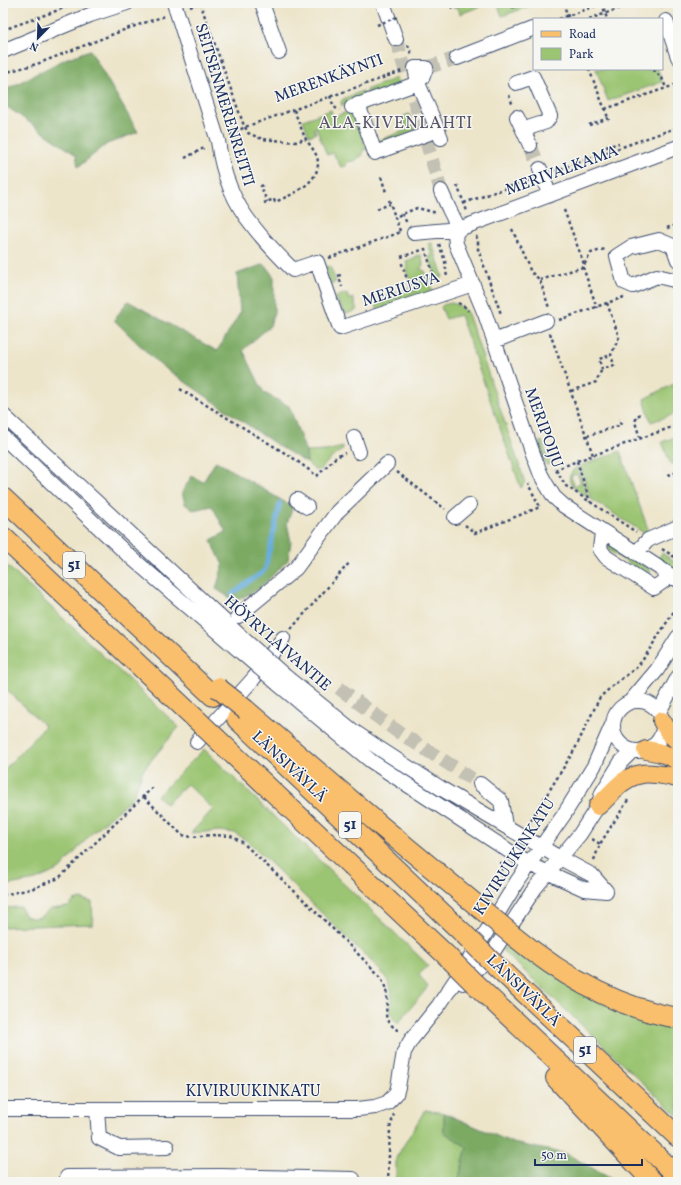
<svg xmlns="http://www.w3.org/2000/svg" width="681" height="1185" font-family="Vollkorn,serif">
<rect width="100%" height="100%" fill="#f6f6f2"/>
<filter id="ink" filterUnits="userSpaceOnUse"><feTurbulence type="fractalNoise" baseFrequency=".025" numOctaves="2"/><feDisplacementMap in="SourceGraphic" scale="8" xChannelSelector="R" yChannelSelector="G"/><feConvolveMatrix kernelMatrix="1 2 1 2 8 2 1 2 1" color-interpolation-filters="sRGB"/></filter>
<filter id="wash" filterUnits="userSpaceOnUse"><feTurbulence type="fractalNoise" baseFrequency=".012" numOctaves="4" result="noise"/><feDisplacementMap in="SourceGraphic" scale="16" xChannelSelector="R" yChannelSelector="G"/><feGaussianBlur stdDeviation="0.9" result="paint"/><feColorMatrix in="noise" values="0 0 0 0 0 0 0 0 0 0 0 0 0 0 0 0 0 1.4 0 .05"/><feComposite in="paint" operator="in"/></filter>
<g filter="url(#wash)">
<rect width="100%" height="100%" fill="#ede5ca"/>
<path fill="#9bc572" stroke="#5b7a68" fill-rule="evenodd" d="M454,3H490L460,14L458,7L453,8Z
M497,3H506L513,7L530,4V6L502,16Z
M596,69H658L662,82L608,101Z
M396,78L399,86L369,97L366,90Z
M362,91L365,98L342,106L341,102L343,99Z
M331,110L333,117L353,110L367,149L362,151L363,155L354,161L347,162L346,166L341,167L333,153L327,155L316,127L314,128L316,133L309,136L303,120Z
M409,114L417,134L377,149L374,142L407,130L402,117Z
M432,243L443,277L440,278L439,277L437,278L429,257L432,256L428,244Z
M421,255L423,262H422L423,265L420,269L425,271L427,277L411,282L406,270L408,266L406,261L417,258L416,256Z
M330,266L336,282L331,284L325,267Z
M428,280L433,292L378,311L375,303L376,302L377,304L383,303L382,300L386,299L387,301L395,298L394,296L408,290L409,292L416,290L415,285Z
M343,294L344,295L347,294L349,300L353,298L357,310L346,314L339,305L336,297Z
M451,303C458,304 464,308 468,314L525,482L521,488L460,315L446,319L441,307L443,305Z
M676,383H678V413L651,422L644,399Z
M678,436V463L671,465L662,442Z
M542,441L550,464L546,465L538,443Z
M343,447V450L337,453L319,470H315L307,463L306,452L326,451Z
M620,451L648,529L644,533L591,499L580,466Z
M576,467L578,468L588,497C575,489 561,482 576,467ZM577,474L581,483L574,485L571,476Z
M608,545H611L650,570V574L647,575L608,550Z
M662,553L678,564V570L658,559Z
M3,562L179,727L143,770L133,797L92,833L60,869L36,880L3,886V771L45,726L3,686Z
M204,749L428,965L419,975L428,987L398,1023C385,1014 393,1002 391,989C389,980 383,974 377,967L250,843L235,833L219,831L191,833L213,809L187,784L166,804L157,796Z
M80,899L92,902L93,924L3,927V908L21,907L24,915C36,921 40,918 50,909L68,907L74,901Z
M509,942L678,1025V1116L502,950Z
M425,1110L444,1113V1132L467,1147L458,1182H396V1158Z"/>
<path fill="#7caa64" stroke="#4c6c61" d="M90,50L138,132L107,144L78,167L76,155L3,104V91L65,59Z
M264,264L274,277V312L270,326L243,350L264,393L289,406L306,452L307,463L277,445L159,364L114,320L128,301L217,351L240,313L237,274Z
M216,461L293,507L287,523L291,542L288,560L259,589L235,601L216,589L223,565L211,540L226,532L212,506L193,510L185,504L182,492L192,476L203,482Z
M444,1113L513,1143L567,1154L617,1182H458L467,1147L444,1132Z"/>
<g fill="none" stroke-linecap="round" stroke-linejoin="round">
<path stroke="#66acdc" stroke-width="4.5" d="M232,594L265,570L280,503"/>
</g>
</g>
<g filter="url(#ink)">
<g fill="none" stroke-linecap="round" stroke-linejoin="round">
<path stroke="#c3c1b4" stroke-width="14" stroke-dasharray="14 7" stroke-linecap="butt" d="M396,39L441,191
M426,68L457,58
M530,145L540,169
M339,688L394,729L480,784"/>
<g stroke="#3a4a6e" stroke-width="16">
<path id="minor" d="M174,3L218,141C222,171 233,202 253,226C265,242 279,256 293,270L317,262L340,328L473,284
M262,3L279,52
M383,3L396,39
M666,21L678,57
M3,51L90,15L127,3
M457,58L532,29
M516,83L533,77L550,116L546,122L531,127L525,132
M358,104L375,153
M352,107L418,83L423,76L426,68H415L418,83L441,138
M517,117L530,145
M380,151L438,130
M540,169L549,194
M441,191L449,209L459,229
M459,229L455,235L456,244L485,314L533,454L541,475L546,484L554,497L564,506L678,580
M414,233L459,229L678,147
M678,260L673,246L659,240L631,247L617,256L624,282L633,286L657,276L678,281
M494,341L546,321
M3,415L249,644
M3,437L126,553L242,653
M354,437L359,452
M297,500L307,507
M455,517L469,505
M602,532L600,549L606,557L654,588L671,576
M636,553L648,540L678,527
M238,616L296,568L338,511L387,464
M285,676L352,730L380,749L442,789L505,826L560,858L592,875L606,891
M278,684L371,761L529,864L584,889L606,891
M613 726a25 25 0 1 1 50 0a25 25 0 1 1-50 0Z
M630,702L657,670L678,637
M659,712L678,677
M197,742L254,678L283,638
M480,784L501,801L505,826
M463,983L493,952L535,888L580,834L598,806L602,793L621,762L632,751
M3,1109H358L375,1107L387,1103L396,1094L398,1087L404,1052L411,1040L439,1005L471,957L518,880L563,816L594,766L613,723
M97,1109L99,1138L119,1148L167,1147
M67,1177L221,1176L353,1179V1182"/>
</g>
<g stroke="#3a4a6e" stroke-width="20">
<path id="major" d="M662,721L670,734L678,741
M646,750C658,752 668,754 678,761
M598,806C605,800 610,794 616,788C636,768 653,773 678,778"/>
</g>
<g stroke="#3a4a6e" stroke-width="22">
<path id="highway" d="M3,498L213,696
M3,537L196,719
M246,710L381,826L480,908
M237,719L463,933
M217,739L447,956
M514,936C561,975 617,1008 678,1018
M492,962L678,1137
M474,983L678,1176
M556,1078L653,1182"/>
</g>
<path stroke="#3a4a6e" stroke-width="2.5" stroke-dasharray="3 3" stroke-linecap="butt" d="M200,3L243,123L248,133L262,139L298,142L305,138C309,144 315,151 317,157C324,181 292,195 275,202L274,199L264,203
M507,3L513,7L532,3
M563,3L569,19
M582,3H583
M602,3L607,19
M660,3L662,9
M190,7L200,3
M452,9L453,3
M559,19L604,3
M589,19L635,3
M3,30L78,3
M408,45L412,55
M589,69L609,120
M654,69L655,72L662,78L666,88
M3,73L37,64L129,28L165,16
M509,95L513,106
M330,96C332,101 333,109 340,110
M605,109L678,84
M294,110L305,138
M589,125L609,118
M230,135L245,127L402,71
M606,147L619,143
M185,158L206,147
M555,171L678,127
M381,177L386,192
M263,185L261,186L267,202
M457,185L467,211
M389,200L395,217
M464,203L529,180
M377,209L390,204
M564,210L584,264
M402,214L407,223
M667,228L678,224
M512,229L531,272L540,280L549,308
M400,231L395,217L417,208L437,213
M476,236L478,241V249L501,314
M439,244L445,261L447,278
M401,257L425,249L436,282
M329,258L401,232
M583,267L597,308
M338,276L343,274
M340,280L342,287
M540,280L583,267L591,253L605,249
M409,285L434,276
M381,298L410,288L401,261
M458,303L464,306L468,311
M607,303L619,337L611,355L614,365L602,369L599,359L611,355
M559,320L624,297
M550,333L593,455
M180,389L293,458L317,476L336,457L345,453
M571,391L596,382L602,369
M587,436L621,425L619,419
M640,438L635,422L637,416L641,414
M577,461L590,502
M555,470L577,461L678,425
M556,470L566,486L636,532
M397,472L445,509
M668,475L678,472
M465,525L475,533L540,507L528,484
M662,549L678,559
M291,629L350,562
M144,797L182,835L192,837L211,835L231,836L242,842L308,904L381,977C384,984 387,990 387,998C387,1018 381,1018 400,1032
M539,809L548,814
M528,825L575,749L600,697L616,683L636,668L642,661L678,605
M592,839L600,844
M594,860L600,844L628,800
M500,862L502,866V878
M3,895L31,889L59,878L154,786
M388,1182L390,1128L394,1114"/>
<use href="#minor" stroke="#fff" stroke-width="14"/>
<use href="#major" stroke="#f9bf6d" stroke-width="18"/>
<use href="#highway" stroke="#f9bf6d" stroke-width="20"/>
<g stroke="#3a4a6e" stroke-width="16" stroke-linecap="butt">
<path id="minor-bridge" d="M249,644L285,676
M242,653L278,684"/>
</g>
<g stroke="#3a4a6e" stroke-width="22" stroke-linecap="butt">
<path id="highway-bridge" d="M218,688L246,710
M196,719L217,739
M480,908L514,936
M463,933L492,962
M447,956L474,983"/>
</g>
<path stroke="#3a4a6e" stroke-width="2.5" stroke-dasharray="3 3" stroke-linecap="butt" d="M377,25L397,17"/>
<use href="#minor-bridge" stroke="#fff" stroke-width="14"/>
<use href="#highway-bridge" stroke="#f9bf6d" stroke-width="20"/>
</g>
</g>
<g text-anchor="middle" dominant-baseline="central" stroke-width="3" stroke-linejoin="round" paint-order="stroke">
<g fill="#f6f6f2" stroke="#5d6b8a" stroke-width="1">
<rect x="63" y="552" width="22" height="26" rx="3"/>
<rect x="339" y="812" width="22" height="26" rx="3"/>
<rect x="574" y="1037" width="22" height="26" rx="3"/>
</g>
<g font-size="15" font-weight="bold" fill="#1b2f5e">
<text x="74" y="565">51</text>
<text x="350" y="825">51</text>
<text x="585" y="1050">51</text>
</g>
<g font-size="16" fill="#1b2f5e" stroke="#f6f6f2">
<text transform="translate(329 79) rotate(-20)">MERENKÄYNTI</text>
<text transform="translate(224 105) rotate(73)">SEITSENMERENREITTI</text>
<text transform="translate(562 171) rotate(-20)">MERIVALKAMA</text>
<text transform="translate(401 290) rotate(-18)">MERIUSVA</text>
<text transform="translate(543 428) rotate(70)">MERIPOIJU</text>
<text transform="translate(277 644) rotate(41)">HÖYRYLAIVANTIE</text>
<text transform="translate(289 767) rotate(43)">LÄNSIVÄYLÄ</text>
<text transform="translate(515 857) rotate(-57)">KIVIRUUKINKATU</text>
<text transform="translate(523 991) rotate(44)">LÄNSIVÄYLÄ</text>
<text x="253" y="1092">KIVIRUUKINKATU</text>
</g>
<g font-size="17" letter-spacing="1" fill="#585469" stroke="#f6f6f2">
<text x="396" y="123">ALA-KIVENLAHTI</text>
</g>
</g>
<rect width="681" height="1185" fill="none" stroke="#f6f6f2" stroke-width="16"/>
<rect x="533" y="18" width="130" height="52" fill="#f6f6f2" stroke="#9ea6b7"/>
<rect x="541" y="31" width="20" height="6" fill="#f9bf6d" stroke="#9ea6b7"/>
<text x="569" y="38" font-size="12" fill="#1b2f5e">Road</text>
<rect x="541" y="48" width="20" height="12" fill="#9bc572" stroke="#9ea6b7"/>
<text x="569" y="58" font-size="12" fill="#1b2f5e">Park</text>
<g transform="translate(38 38) rotate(203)" stroke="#f6f6f2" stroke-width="3" paint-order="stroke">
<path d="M0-3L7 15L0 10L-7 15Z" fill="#1b2f5e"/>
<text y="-6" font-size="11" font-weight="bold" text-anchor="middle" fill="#1b2f5e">N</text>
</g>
<path d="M535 1159v6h107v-6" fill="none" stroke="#1b2f5e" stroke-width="2"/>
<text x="541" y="1159" font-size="12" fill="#1b2f5e" stroke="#f6f6f2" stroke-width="3" paint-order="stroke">50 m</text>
</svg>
